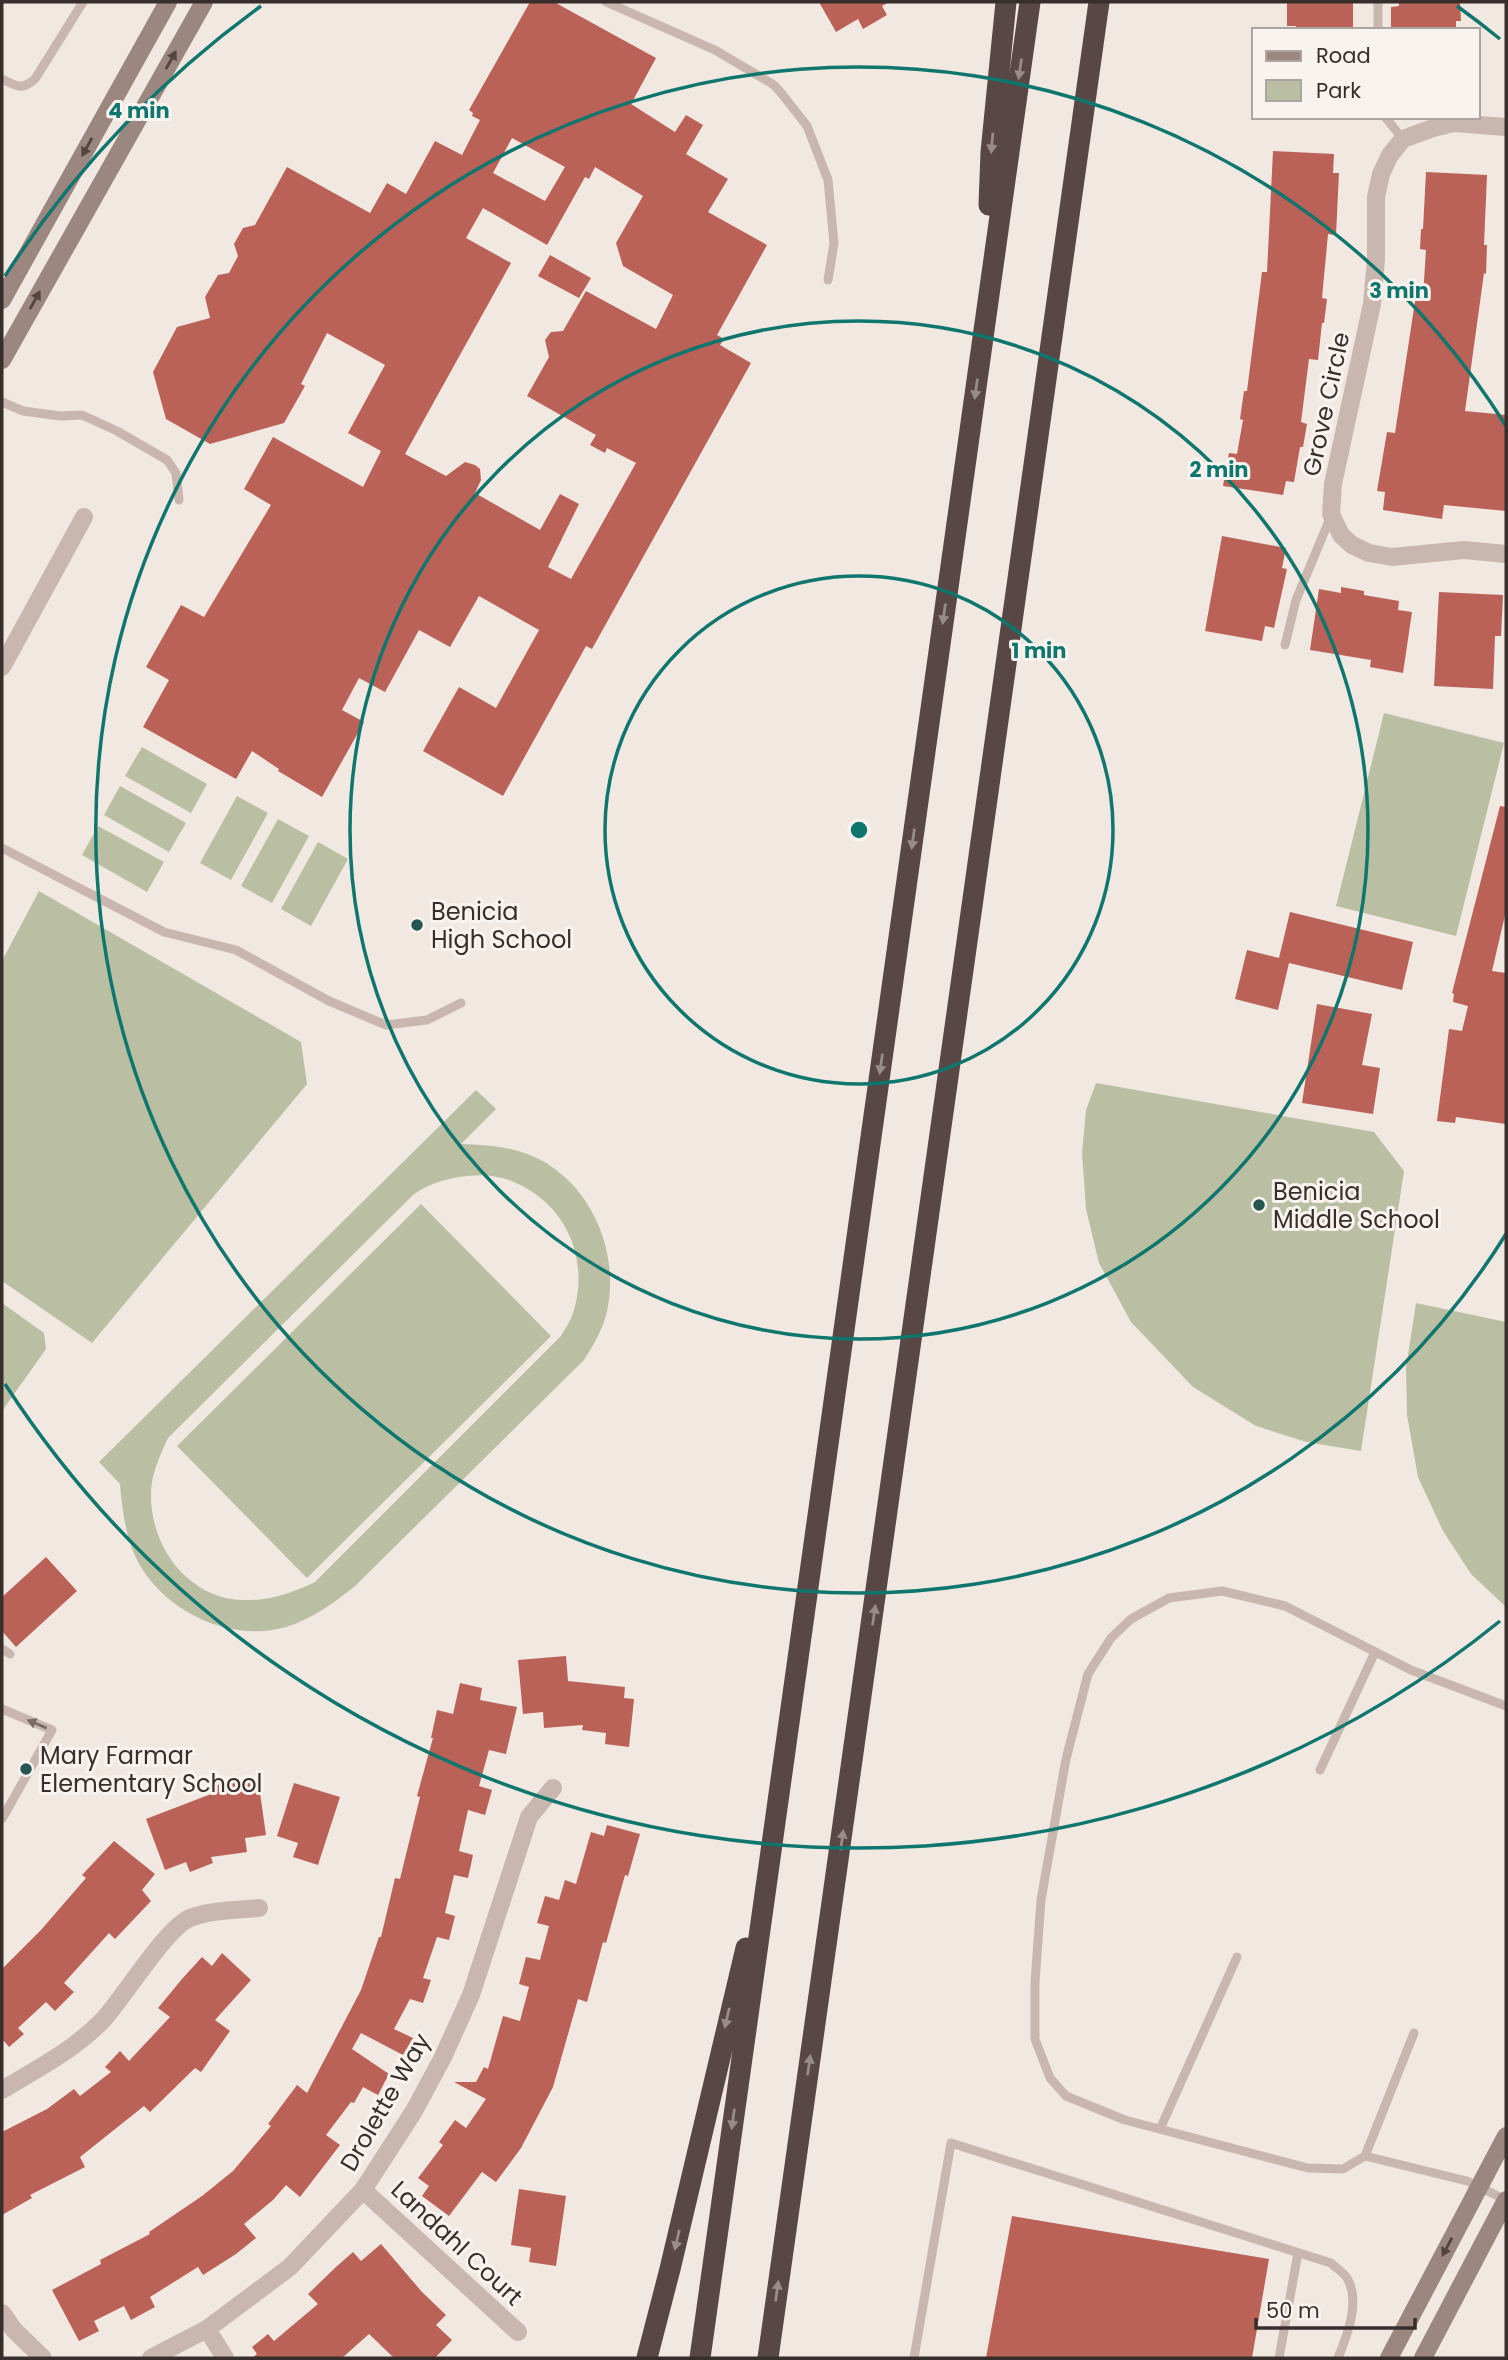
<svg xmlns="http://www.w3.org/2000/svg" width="1508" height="2360" font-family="Poppins,sans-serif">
<rect width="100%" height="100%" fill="#f1e8e2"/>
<path fill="#babfa3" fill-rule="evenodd" d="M1384,713L1504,743L1456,936L1336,906Z
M142,747L207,784L191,813L125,776Z
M120,786L186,823L169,852L104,815Z
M237,796L268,813L231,880L200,863Z
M278,819L309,836L272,903L241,886Z
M98,826L164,862L147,892L82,855Z
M318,842L348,859L311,926L281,909Z
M39,891L301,1042L307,1084L92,1343L2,1281V961Z
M1096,1083L1374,1132L1404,1171L1361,1451L1306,1442L1256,1426L1193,1387L1131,1322L1099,1263L1086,1209L1082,1153L1086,1110Z
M476,1090L496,1109L461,1144C485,1145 507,1146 530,1155C587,1178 619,1246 608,1306C605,1326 594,1344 584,1360L355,1586C334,1603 312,1619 286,1627C231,1643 165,1612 138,1562C126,1539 122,1510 120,1484L99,1462ZM485,1175C495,1177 507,1178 516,1183C567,1205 590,1261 573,1313C570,1322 565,1329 560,1337L315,1582C292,1593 269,1601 243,1600C188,1599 150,1546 151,1494C151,1474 160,1456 168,1438L413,1195C436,1179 457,1176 485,1175Z
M421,1204L551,1336L307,1578L177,1446Z
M2,1303L44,1333L46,1349L2,1411Z
M1416,1303L1506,1322V1607L1471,1574L1443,1531L1418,1477L1407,1415L1406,1368Z"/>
<path fill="#ba6158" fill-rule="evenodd" d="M530,2H554L656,58L631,104L675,132L686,115L703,125L686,154L728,179L708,212L767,245L717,335L724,339L720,345L751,363L592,649L586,646L503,796L423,751L459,687L496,708L539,630L479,596L450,647L419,630L385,692L359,678L342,710L364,722L322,797L278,771L279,769L252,751L236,779L143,727L169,680L146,667L181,605L204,617L271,505L244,489L273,437L363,487L381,451L348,433L385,365L327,333L301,384L305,386L284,423L210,444L166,419L153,372L177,327L210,318L205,297L218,275L229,273L238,256L234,244L243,228L255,225L287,167L370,213L387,183L406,194L435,141L462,155L480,120L472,116L473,113L469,110ZM512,138L565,167L545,201L493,173ZM595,167L643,196L616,243L623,266L673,295L656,329L586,291L563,331L551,332L545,340L549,357L527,396L596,435L590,445L605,453L607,448L636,463L571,579L548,567L579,504L560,494L540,530L475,493L481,480L480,469L475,465L465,462L446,476L405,454L511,263L466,238L483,208L547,245L585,177L589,179Z
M819,2H889L882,6L887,15L863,29L858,19L836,32Z
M1287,2H1353V30H1296V26H1287Z
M1399,2H1460L1461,21H1456V30H1391V7L1399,6Z
M1273,151L1334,154L1333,173H1339L1336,235L1328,234L1322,298L1327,299L1324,323H1322L1318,360L1309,359L1301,422L1307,424L1303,447H1300L1294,482L1286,481L1283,495L1223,486L1229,453L1237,454L1243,420L1240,419L1244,391H1247L1262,272H1267Z
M1426,172L1487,175L1484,245H1487L1486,274L1484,273L1465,411L1506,415V511L1444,505L1442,519L1383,510L1385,492L1377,491L1387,432L1395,433L1416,295L1423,296L1426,250L1420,249L1421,229H1423Z
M550,255L591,278L579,298L538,276Z
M1222,536L1286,548L1282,568L1287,569L1274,628L1265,626L1262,641L1205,631Z
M1341,587L1364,591V595L1399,601L1398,610L1412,612L1403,673L1370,667L1371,660L1310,650L1319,589L1341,593Z
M1439,592L1503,595L1501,636H1495L1493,689L1434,686Z
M1500,806L1506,807V911L1492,971L1506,973V1124L1456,1117L1455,1123L1437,1121L1449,1029L1462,1031L1468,1006L1453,1002L1454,994L1452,993Z
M1290,912L1413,942L1402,990L1289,963L1278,1010L1235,999L1247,950L1279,958Z
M1317,1004L1372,1014L1362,1065L1380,1068L1373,1114L1302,1103Z
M46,1557L77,1591L16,1647L2,1631V1597Z
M566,1656L568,1681L625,1687L624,1698L634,1699L629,1747L605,1744L606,1733L582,1730L583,1725L544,1728L543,1712L523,1714L518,1660Z
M460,1683L482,1688L480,1700L517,1707L506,1754L489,1750L479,1786L492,1790L485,1815L468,1810L459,1851L473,1855L468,1878L454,1875L445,1913L455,1916L449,1940L437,1937L423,1978L431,1980L423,2003L410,1999L394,2029L413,2038L403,2055L361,2033L352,2049L389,2074L378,2095L363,2087L354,2103L351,2102L326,2135L340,2145L300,2197L286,2185L273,2200L244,2224L256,2238L236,2254L203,2275L198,2267L150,2297L155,2307L131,2320L124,2306L94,2321L99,2331L79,2341L52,2290L101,2264L100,2260L150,2234L149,2232L202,2196L233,2171L271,2126L268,2124L297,2085L307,2093L361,1990L379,1937H381L395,1878L400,1879L420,1797L417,1796L433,1738H431L437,1710L453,1714Z
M258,1779L266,1835L245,1838L247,1852L211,1857L213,1863L190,1872L186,1862L165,1870L146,1819L211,1794L210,1786Z
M294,1783L340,1797L318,1865L293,1857L298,1843L277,1836Z
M607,1825L640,1834L628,1876L625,1875L606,1943L603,1942L587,2002L578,1999L553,2087L521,2148L496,2182L482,2172L449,2216L422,2196L429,2186L418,2178L443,2145L439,2142L455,2120L466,2128L486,2099L454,2082H476L484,2067L488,2069L503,2016L520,2021L529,1987L519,1984L526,1957L540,1960L549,1926L537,1923L545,1896L559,1900L565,1880L576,1884L591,1832L604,1836Z
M114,1841L155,1874L142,1890L151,1901L115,1939L109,1933L64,1983L74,1992L55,2011L46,2002L18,2028L24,2034L9,2047L4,2041L2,2042V1969L41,1930L86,1878L82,1875Z
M222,1953L251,1980L215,2020L230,2031L201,2072L195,2068L150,2112L144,2106L80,2157L85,2167L30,2195L32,2198L2,2215V2132L47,2109L74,2089L80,2096L111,2072L105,2067L120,2051L129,2061L170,2017L158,2008L182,1979L202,1957L212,1966Z
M519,2189L566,2196L556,2266L529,2262L531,2248L511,2245Z
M1012,2216L1269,2259L1252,2358H986Z
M381,2244L422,2292L446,2315L436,2325L452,2340L435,2358H394L369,2334L342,2358H252L257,2354L252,2347L268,2334L274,2341L318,2304L308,2294L336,2267L353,2252L361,2261Z"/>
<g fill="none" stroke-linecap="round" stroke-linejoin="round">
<path stroke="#c9b7af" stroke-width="9" d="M606,2L715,50L774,85L782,94L807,126L828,180L834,243L828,280
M1378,30V2
M2,79C17,86 21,91 35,79L83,2
M1385,117L1403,139
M2,402L23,411L60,416L82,415L117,431L167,460L176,473L179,500
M1285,645L1296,600L1331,516
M2,848L164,932L236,950L329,1001L386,1025L427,1020L461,1003
M2,1649L10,1654
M1506,1706L1411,1670L1285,1606L1222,1591L1169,1598L1131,1619L1111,1638L1088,1674L1066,1759L1041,1900L1035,1982V2039L1050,2078L1066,2096L1125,2120L1308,2168L1343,2169L1365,2156L1467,2181L1506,2200
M2,1709L52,1730L2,1819
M1320,1770L1375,1652
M1160,2129L1237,1957
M1365,2156L1414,2033
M914,2358L951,2143L1331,2263C1336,2268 1344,2273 1347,2278C1361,2301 1347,2336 1338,2358
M1279,2358L1298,2253"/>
<path stroke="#c9b7af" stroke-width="18" d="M1506,127L1454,123L1433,128L1403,139L1390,155L1381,174L1376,197V259L1372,304L1333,484L1331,514L1341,535L1352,545L1369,553L1392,557L1464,550L1506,554
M2,667L84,517
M2,2090C37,2069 74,2050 103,2020C124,1997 166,1928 190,1918C211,1910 237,1910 259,1908
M363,2190L518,2332
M2,2313L14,2330L43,2358
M207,2329L225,2358
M151,2358L207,2329L290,2267L363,2190L414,2111L443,2057L471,1995L529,1817L553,1788"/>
<path stroke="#9c8680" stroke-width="18" d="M2,300L168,2
M2,360L204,2
M1389,2358L1506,2136
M1423,2358L1506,2200"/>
<path stroke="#584744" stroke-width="21" d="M989,205L991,152L1006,2
M647,2358L670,2269L746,1948
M700,2358L1030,2
M768,2358L1099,2"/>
</g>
<defs><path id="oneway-solid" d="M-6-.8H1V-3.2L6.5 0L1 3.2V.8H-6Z" transform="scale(1.75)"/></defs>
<g fill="#514441">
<use href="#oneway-solid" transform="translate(171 60) rotate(-61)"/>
<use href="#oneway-solid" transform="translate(87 147) rotate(119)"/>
<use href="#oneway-solid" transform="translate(35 300) rotate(-61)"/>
<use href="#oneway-solid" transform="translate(1447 2247) rotate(118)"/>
</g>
<g fill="#988c88">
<use href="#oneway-solid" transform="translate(1020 69) rotate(98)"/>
<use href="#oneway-solid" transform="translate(992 143) rotate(95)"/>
<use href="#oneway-solid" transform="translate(976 389) rotate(98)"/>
<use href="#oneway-solid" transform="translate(944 614) rotate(98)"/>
<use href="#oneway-solid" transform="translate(913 839) rotate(98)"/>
<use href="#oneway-solid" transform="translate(881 1064) rotate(98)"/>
<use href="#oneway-solid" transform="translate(874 1615) rotate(-82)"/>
<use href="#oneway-solid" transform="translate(842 1840) rotate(-82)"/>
<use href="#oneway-solid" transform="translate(727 2018) rotate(103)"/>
<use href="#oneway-solid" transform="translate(809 2065) rotate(-82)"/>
<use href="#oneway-solid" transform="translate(733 2119) rotate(98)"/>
<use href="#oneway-solid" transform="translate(677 2240) rotate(103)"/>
<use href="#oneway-solid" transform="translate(777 2291) rotate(-82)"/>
</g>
<use fill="#796c67" href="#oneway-solid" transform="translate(37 1724) rotate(-157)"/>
<g fill="none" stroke="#0f766e" stroke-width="3.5">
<circle cx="859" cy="830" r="254"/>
<circle cx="859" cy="830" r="509"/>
<path d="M1506 1234A763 763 0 1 1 1506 426"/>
<path d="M1500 1621A1018 1018 0 0 1 5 1384M5 276A1018 1018 0 0 1 261 6M1457 6A1018 1018 0 0 1 1500 39"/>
</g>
<g fill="#265652" stroke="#f9f3ef" stroke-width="2.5">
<circle cx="417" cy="925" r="7"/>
<circle cx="1259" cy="1205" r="7"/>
<circle cx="26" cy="1769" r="7"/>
</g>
<g text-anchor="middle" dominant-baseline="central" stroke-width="6" stroke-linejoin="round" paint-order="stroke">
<g font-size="24" fill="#382e2c" stroke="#f9f3ef">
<text transform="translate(1326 404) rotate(-78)">Grove Circle</text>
<text transform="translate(385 2102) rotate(-60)">Drolette Way</text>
<text transform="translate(457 2243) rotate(43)">Landahl Court</text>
</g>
<g font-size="24" fill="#382e2c" stroke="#f9f3ef" text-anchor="start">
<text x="431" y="911">Benicia<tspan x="431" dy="28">High School</tspan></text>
<text x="1273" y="1191">Benicia<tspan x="1273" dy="28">Middle School</tspan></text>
<text x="40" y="1755">Mary Farmar<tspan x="40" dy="28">Elementary School</tspan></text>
</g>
</g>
<circle cx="859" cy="830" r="10" fill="#0f766e" stroke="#f9f3ef" stroke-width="3.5"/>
<g font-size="21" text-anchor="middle" font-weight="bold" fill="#0f766e" stroke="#f9f3ef" stroke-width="6" stroke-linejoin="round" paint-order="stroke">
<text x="139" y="118">4 min</text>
<text x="1399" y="298">3 min</text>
<text x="1219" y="477">2 min</text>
<text x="1039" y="658">1 min</text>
</g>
<rect width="1508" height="2360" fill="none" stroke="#382e2c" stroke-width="7"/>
<rect x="1252" y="28" width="228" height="91" fill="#f9f3ef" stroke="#aca4a1" stroke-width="2"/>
<rect x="1266" y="51" width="35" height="10" fill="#9c8680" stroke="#aca4a1" stroke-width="2"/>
<text x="1316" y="63" font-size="21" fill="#382e2c">Road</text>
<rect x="1266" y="80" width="35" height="21" fill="#babfa3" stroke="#aca4a1" stroke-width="2"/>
<text x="1316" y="98" font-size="21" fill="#382e2c">Park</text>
<path d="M1256 2318v10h159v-10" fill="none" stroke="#382e2c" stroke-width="3.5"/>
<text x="1266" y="2318" font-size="21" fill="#382e2c" stroke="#f9f3ef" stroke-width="5" paint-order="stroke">50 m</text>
</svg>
